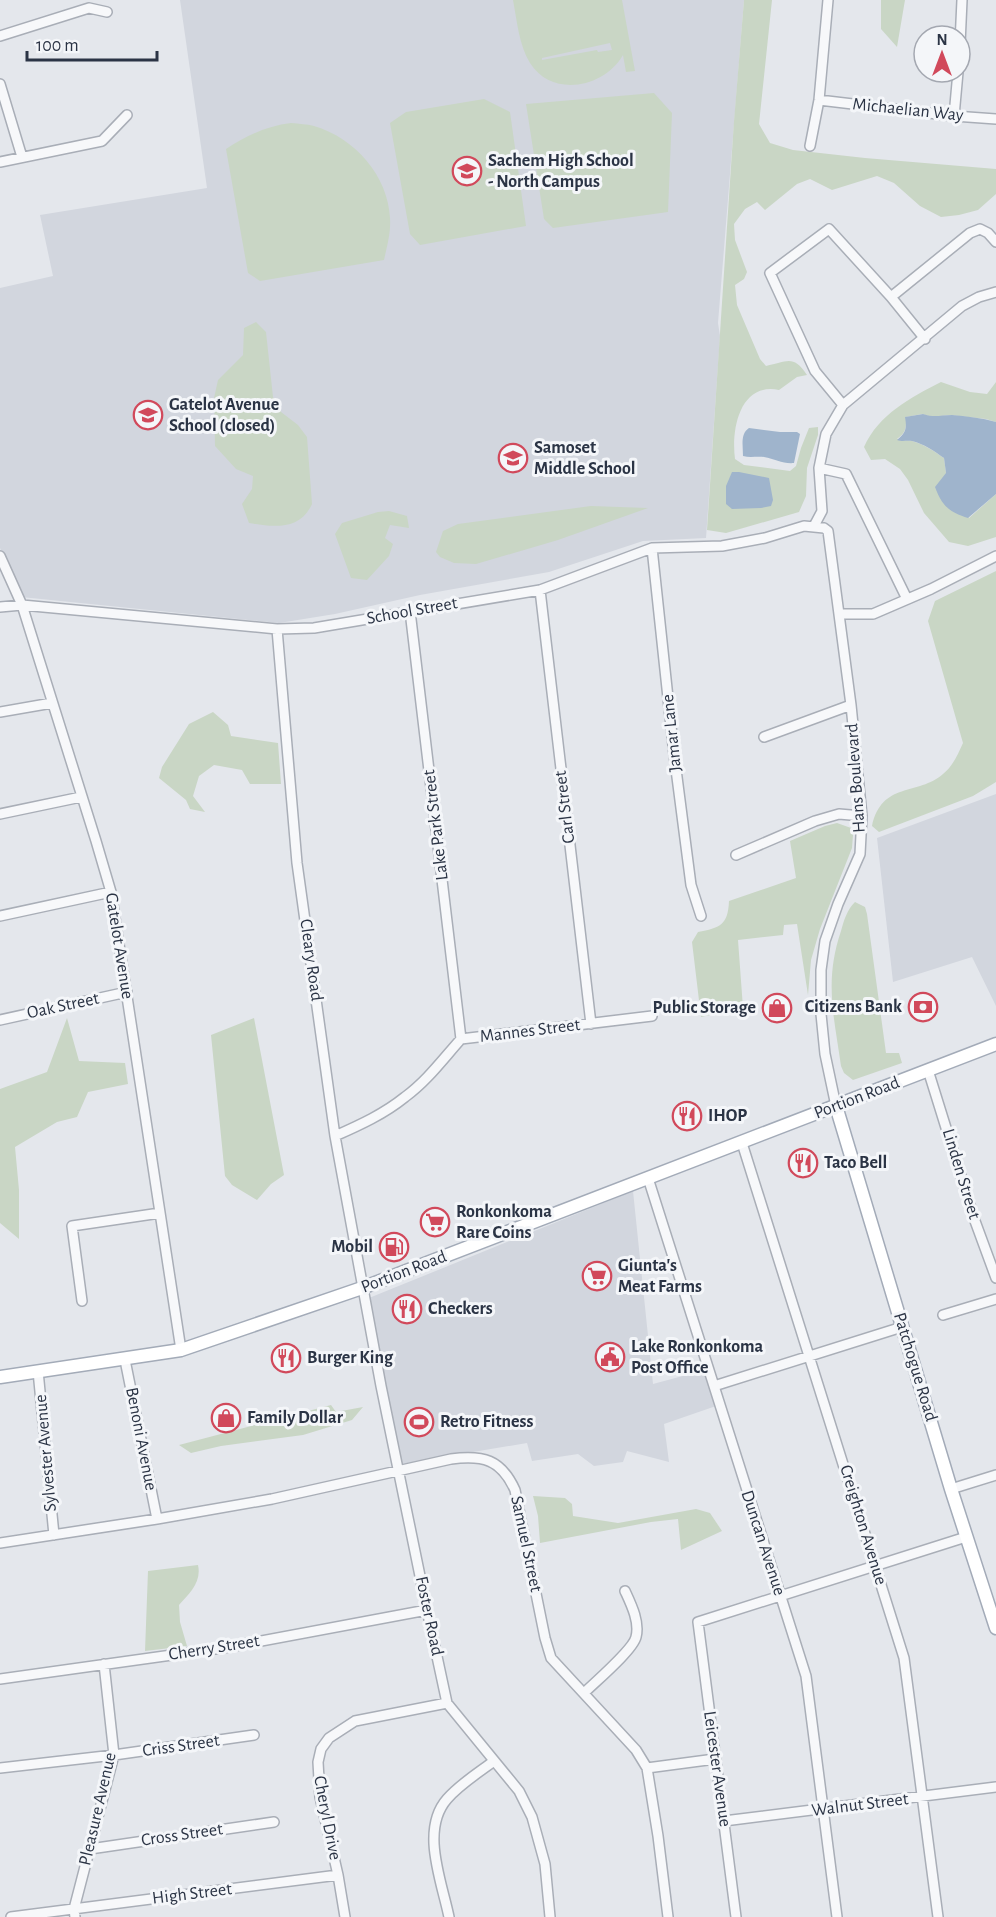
<svg xmlns="http://www.w3.org/2000/svg" width="996" height="1917" font-family="'Alegreya Sans',sans-serif">
<rect width="100%" height="100%" fill="#e4e7ec"/>
<path fill="#d2d6de" d="M180,0H744L718,323L720,336L706,538L643,541L549,572L420,595L335,614L279,623L21,597L0,548V288L53,276L40,215L207,188Z
M996,794V1006L972,957L893,982L877,838Z
M633,1191L653,1384L705,1370L716,1406L664,1424L669,1462L627,1451L623,1462L594,1466L578,1454L532,1461L527,1443L402,1464L369,1298Z"/>
<path fill="#c9d6c5" fill-rule="evenodd" d="M513,0H622L635,71L626,72L623,55C604,88 552,98 530,63C519,45 517,21 513,0ZM610,43L612,50L598,52L597,50L542,60V58Z
M744,0H772L759,124L770,143L793,150L865,158L996,169V194L978,210L959,215L941,217L920,206L894,183L877,176L832,190L810,179L797,184L765,210L757,202L745,209L734,224L735,240L747,272L744,279L735,285L737,305L760,359L766,366C787,362 793,354 807,375L797,377L779,390C740,382 731,429 735,459L744,465L790,471L796,466L801,448L809,428L818,427V435L807,468L806,496L799,512L726,533L707,530L734,121Z
M881,0H905L897,47L881,29Z
M654,93L672,113L668,212L553,228L544,219L526,104Z
M484,99L510,112L526,226L420,245L410,234L390,123L406,112Z
M291,123C299,124 307,124 314,126C355,138 388,176 390,218C391,233 387,246 384,260L260,281L248,273L226,149C246,136 266,126 291,123Z
M256,322L266,332L273,397L281,412L298,425L307,437L312,504C300,531 273,527 249,523L242,504L252,489L253,476L236,469L215,446L214,398L218,380L243,355L244,328Z
M941,382L970,392L987,394L996,382V422L986,419L950,415L932,417L922,414L906,417C906,427 907,432 897,439C903,441 907,440 912,441C925,445 934,451 944,458L946,473L969,518L996,494V537L968,546L949,542L924,513L908,480L900,469L885,459L871,460L864,447C879,414 910,398 941,382Z
M591,506L648,508L558,540L476,564L454,563L440,557L436,552L443,531L458,524Z
M389,511L407,516L409,528L390,525L385,538L393,544L389,556L367,580L351,578L335,534L342,523L378,512Z
M996,571V782L973,796L879,832L872,826C882,781 918,796 943,774C953,766 958,754 963,743L928,621L935,601Z
M213,712L228,725L231,736L278,743L281,784H250L242,770L214,765L199,776L193,796L205,812L190,809L186,800L159,778L162,767L189,724Z
M837,823L851,828L853,835L852,848L820,929L811,960L808,995L797,924L784,925L783,935L738,940L743,1008L701,1017L692,942L698,932C720,928 728,925 729,901L796,878L790,841L825,826Z
M855,902L865,907L867,914L886,1053H899L902,1063L853,1080L844,1073L841,1066C834,1016 824,981 841,931C844,920 847,910 855,902Z
M67,1018L79,1061L125,1063L128,1084L88,1092L77,1117L57,1122L15,1147L19,1190V1239L0,1223V1089L47,1072Z
M254,1018L284,1175L271,1184L257,1200L232,1185L225,1176L211,1035Z
M331,1405L336,1412L363,1407L352,1420L303,1435L221,1446L191,1453L179,1445Z
M533,1496L565,1498L572,1504L573,1516L618,1523L696,1509L710,1513L722,1531L681,1550L678,1519L651,1522L540,1543L538,1516Z
M198,1565C202,1582 189,1594 179,1605L180,1622L187,1646L145,1651L148,1571Z"/>
<path fill="#9fb4cc" d="M923,414C935,418 940,415 952,415C966,416 982,418 996,422V494L968,518C949,512 942,506 935,487L946,473L944,458C934,451 924,444 912,441C906,440 903,442 897,440C906,433 907,428 905,417Z
M749,428L780,432H797L800,434L794,463C783,464 775,459 764,457C757,456 750,458 743,456C743,446 740,434 749,428Z
M732,472H739L769,478L773,500L771,506L761,508L732,509L726,504V486Z"/>
<g fill="none" stroke-linecap="round" stroke-linejoin="round">
<g stroke="#a9aeb7" stroke-width="12">
<path id="minor" d="M0,36L89,8L107,12
M960,44L962,0
M0,84L22,157
M819,100L954,116L996,119
M954,116L958,72
M810,146L819,100L828,0
M0,162L102,141L127,115
M891,297L970,233L980,229L988,233L996,242
M843,405L815,371L770,273L829,229L891,297L925,339
M819,468L846,474L907,599
M814,526L822,511L819,468L826,434L843,405L962,306L979,297L996,292
M652,548L674,754L691,885L701,916
M0,556L22,605L96,841L111,892L181,1350
M540,590L591,1024
M0,607L22,605L277,629L314,628L540,590L652,548L722,546L765,538L804,526L824,528L828,531L851,705L862,816L860,854L838,904L825,941L821,970V1014L825,1054L836,1106
M410,611L461,1039
M840,614H873L931,589L996,556
M277,629L297,863L335,1136L381,1386L427,1610L447,1703L519,1791L532,1817L545,1864L550,1917
M0,712L52,703
M764,737L851,705
M0,814L81,797
M736,855L815,821L839,814L862,816
M0,916L111,892
M0,1020L127,992
M928,1070L975,1221L996,1278
M335,1136C360,1125 384,1114 405,1097C427,1081 443,1059 461,1039L652,1016
M742,1143L904,1658L938,1917
M648,1178L806,1676L837,1917
M82,1301L72,1226L160,1213
M943,1315L996,1299
M125,1360L157,1519
M38,1371L54,1535
M714,1386L902,1327
M951,1489L996,1475
M0,1543L157,1519L272,1499L451,1459C483,1455 501,1459 515,1490L545,1638L551,1658L636,1750L647,1768L658,1836L668,1917
M0,1679L229,1647L427,1610
M584,1693C595,1682 633,1650 636,1637C640,1622 631,1604 625,1591
M0,1768L114,1755L254,1735
M647,1768L715,1759
M724,1821L996,1787
M90,1849L274,1822
M11,1917L338,1875
M75,1917L74,1909L114,1755L104,1664
M345,1917L338,1875L320,1797L318,1762L321,1749L329,1738L355,1721L447,1703
M449,1917C442,1882 420,1830 447,1799C460,1784 478,1773 494,1761
M736,1917L698,1622L966,1537"/>
</g>
<g stroke="#a3abb8" stroke-width="15">
<path id="major" d="M836,1106L951,1489L996,1628
M0,1377L181,1350L362,1288L996,1044"/>
</g>
<use href="#minor" stroke="#f7f8fa" stroke-width="9"/>
<use href="#major" stroke="#fff" stroke-width="12"/>
</g>
<defs>
<g id="school-ring" transform="scale(1.5)"><circle r="9.5" fill="#f4f6f9" stroke="#d1495b" stroke-width="1.5"/><path d="M0-5L7-2L0 1L-7-2ZM-4 1L0 2.5L4 1V4Q0 6-4 4Z" fill="#d1495b"/></g>
<g id="bank-ring" transform="scale(1.5)"><circle r="9.5" fill="#f4f6f9" stroke="#d1495b" stroke-width="1.5"/><path d="M-6-4H6V4H-6ZM0-2.3a2.3 2.3 0 1 0 0 4.6a2.3 2.3 0 1 0 0-4.6Z" fill="#d1495b"/></g>
<g id="shop-ring" transform="scale(1.5)"><circle r="9.5" fill="#f4f6f9" stroke="#d1495b" stroke-width="1.5"/><path d="M-5-2.5h2.3a2.7 3.5 0 0 1 5.4 0H5L5.5 6h-11ZM-1.5-2.5h3a1.5 2.3 0 0 0-3 0Z" fill="#d1495b"/></g>
<g id="restaurant-ring" transform="scale(1.5)"><circle r="9.5" fill="#f4f6f9" stroke="#d1495b" stroke-width="1.5"/><path d="M-5-6h1v4h1v-4h1v4h1v-4h1v5L-1.5 .5V6h-2V.5L-5-1ZM5-6V6H3V1.5H1.5Q1.5-4 5-6Z" fill="#d1495b"/></g>
<g id="supermarket-ring" transform="scale(1.5)"><circle r="9.5" fill="#f4f6f9" stroke="#d1495b" stroke-width="1.5"/><path d="M-6-5.5h2.5l.6 2H6L4.5 2H-2.5L-4.4-4H-6ZM-1.5 3.2a1.3 1.3 0 1 0 .1 0ZM3 3.2a1.3 1.3 0 1 0 .1 0Z" fill="#d1495b"/></g>
<g id="fuel-ring" transform="scale(1.5)"><circle r="9.5" fill="#f4f6f9" stroke="#d1495b" stroke-width="1.5"/><path d="M-5.5-6h7V0h2V4h1.3V-2.5L3-4.5l.8-.8L6-3V5H2.5V1h-1V6h-7ZM-4.2-4.7v3.2H.2V-4.7Z" fill="#d1495b"/></g>
<g id="civic-ring" transform="scale(1.5)"><circle r="9.5" fill="#f4f6f9" stroke="#d1495b" stroke-width="1.5"/><path d="M-.6-6.5H3V-4.5H.6V-3L4-1V1h2V6H-6V1h2V-1L-.6-3ZM-1.2 2.5V6h2.4V2.5Z" fill="#d1495b"/></g>
<g id="stadium-ring" transform="scale(1.5)"><circle r="9.5" fill="#f4f6f9" stroke="#d1495b" stroke-width="1.5"/><path d="M0-5a6.5 5 0 1 0 0 10a6.5 5 0 1 0 0-10ZM-3.5-1.8h7v3.6h-7Z" fill="#d1495b"/></g>
</defs>
<g fill-rule="evenodd">
<use href="#school-ring" x="467" y="171"/>
<use href="#school-ring" x="148" y="415"/>
<use href="#school-ring" x="513" y="458"/>
<use href="#bank-ring" x="923" y="1007"/>
<use href="#shop-ring" x="777" y="1008"/>
<use href="#restaurant-ring" x="687" y="1116"/>
<use href="#restaurant-ring" x="803" y="1163"/>
<use href="#supermarket-ring" x="435" y="1222"/>
<use href="#fuel-ring" x="394" y="1247"/>
<use href="#supermarket-ring" x="597" y="1276"/>
<use href="#restaurant-ring" x="407" y="1309"/>
<use href="#civic-ring" x="610" y="1357"/>
<use href="#restaurant-ring" x="286" y="1358"/>
<use href="#shop-ring" x="226" y="1418"/>
<use href="#stadium-ring" x="419" y="1422"/>
</g>
<g text-anchor="middle" dominant-baseline="central" stroke-width="6" stroke-linejoin="round" paint-order="stroke">
<g font-size="18" fill="#2b3445" stroke="#f4f6f9">
<text transform="translate(908 110) rotate(6)">Michaelian Way</text>
<text transform="translate(412 611) rotate(-10)">School Street</text>
<text transform="translate(672 733) rotate(-96)">Jamar Lane</text>
<text transform="translate(856 778) rotate(-94)">Hans Boulevard</text>
<text transform="translate(565 807) rotate(-97)">Carl Street</text>
<text transform="translate(436 825) rotate(-97)">Lake Park Street</text>
<text transform="translate(119 946) rotate(81)">Gatelot Avenue</text>
<text transform="translate(311 960) rotate(82)">Cleary Road</text>
<text transform="translate(63 1006) rotate(-12)">Oak Street</text>
<text transform="translate(530 1031) rotate(-7)">Mannes Street</text>
<text transform="translate(857 1098) rotate(-21)">Portion Road</text>
<text transform="translate(961 1174) rotate(73)">Linden Street</text>
<text transform="translate(404 1272) rotate(-21)">Portion Road</text>
<text transform="translate(915 1367) rotate(73)">Patchogue Road</text>
<text transform="translate(141 1439) rotate(79)">Benoni Avenue</text>
<text transform="translate(46 1453) rotate(-95)">Sylvester Avenue</text>
<text transform="translate(863 1525) rotate(73)">Creighton Avenue</text>
<text transform="translate(763 1543) rotate(72)">Duncan Avenue</text>
<text transform="translate(526 1544) rotate(78)">Samuel Street</text>
<text transform="translate(429 1616) rotate(78)">Foster Road</text>
<text transform="translate(214 1648) rotate(-9)">Cherry Street</text>
<text transform="translate(181 1746) rotate(-8)">Criss Street</text>
<text transform="translate(717 1769) rotate(82)">Leicester Avenue</text>
<text transform="translate(860 1805) rotate(-7)">Walnut Street</text>
<text transform="translate(98 1809) rotate(-77)">Pleasure Avenue</text>
<text transform="translate(327 1818) rotate(79)">Cheryl Drive</text>
<text transform="translate(182 1835) rotate(-8)">Cross Street</text>
<text transform="translate(192 1894) rotate(-7)">High Street</text>
</g>
<g font-size="18" font-weight="bold" fill="#2b3445" stroke="#f4f6f9" text-anchor="start">
<text x="488" y="161">Sachem High School<tspan x="488" dy="21">- North Campus</tspan></text>
<text x="169" y="405">Gatelot Avenue<tspan x="169" dy="21">School (closed)</tspan></text>
<text x="534" y="448">Samoset<tspan x="534" dy="21">Middle School</tspan></text>
<text x="902" y="1007" text-anchor="end">Citizens Bank</text>
<text x="756" y="1008" text-anchor="end">Public Storage</text>
<text x="708" y="1116">IHOP</text>
<text x="824" y="1163">Taco Bell</text>
<text x="456" y="1212">Ronkonkoma<tspan x="456" dy="21">Rare Coins</tspan></text>
<text x="373" y="1247" text-anchor="end">Mobil</text>
<text x="618" y="1266">Giunta's<tspan x="618" dy="21">Meat Farms</tspan></text>
<text x="428" y="1309">Checkers</text>
<text x="631" y="1347">Lake Ronkonkoma<tspan x="631" dy="21">Post Office</tspan></text>
<text x="307" y="1358">Burger King</text>
<text x="247" y="1418">Family Dollar</text>
<text x="440" y="1422">Retro Fitness</text>
</g>
</g>
<g transform="translate(942 54)"><circle r="28" fill="#f4f6f9" stroke="#a4a8b1" stroke-width="1.5"/>
<path d="M0-4.5L10 22L0 15L-10 22Z" fill="#d1495b"/>
<text y="-9" font-size="16" font-weight="bold" text-anchor="middle" fill="#2b3445">N</text>
</g>
<path d="M27 51v9h130v-9" fill="none" stroke="#2b3445" stroke-width="3"/>
<text x="36" y="51" font-size="18" fill="#2b3445" stroke="#f4f6f9" stroke-width="4.5" paint-order="stroke">100 m</text>
</svg>
